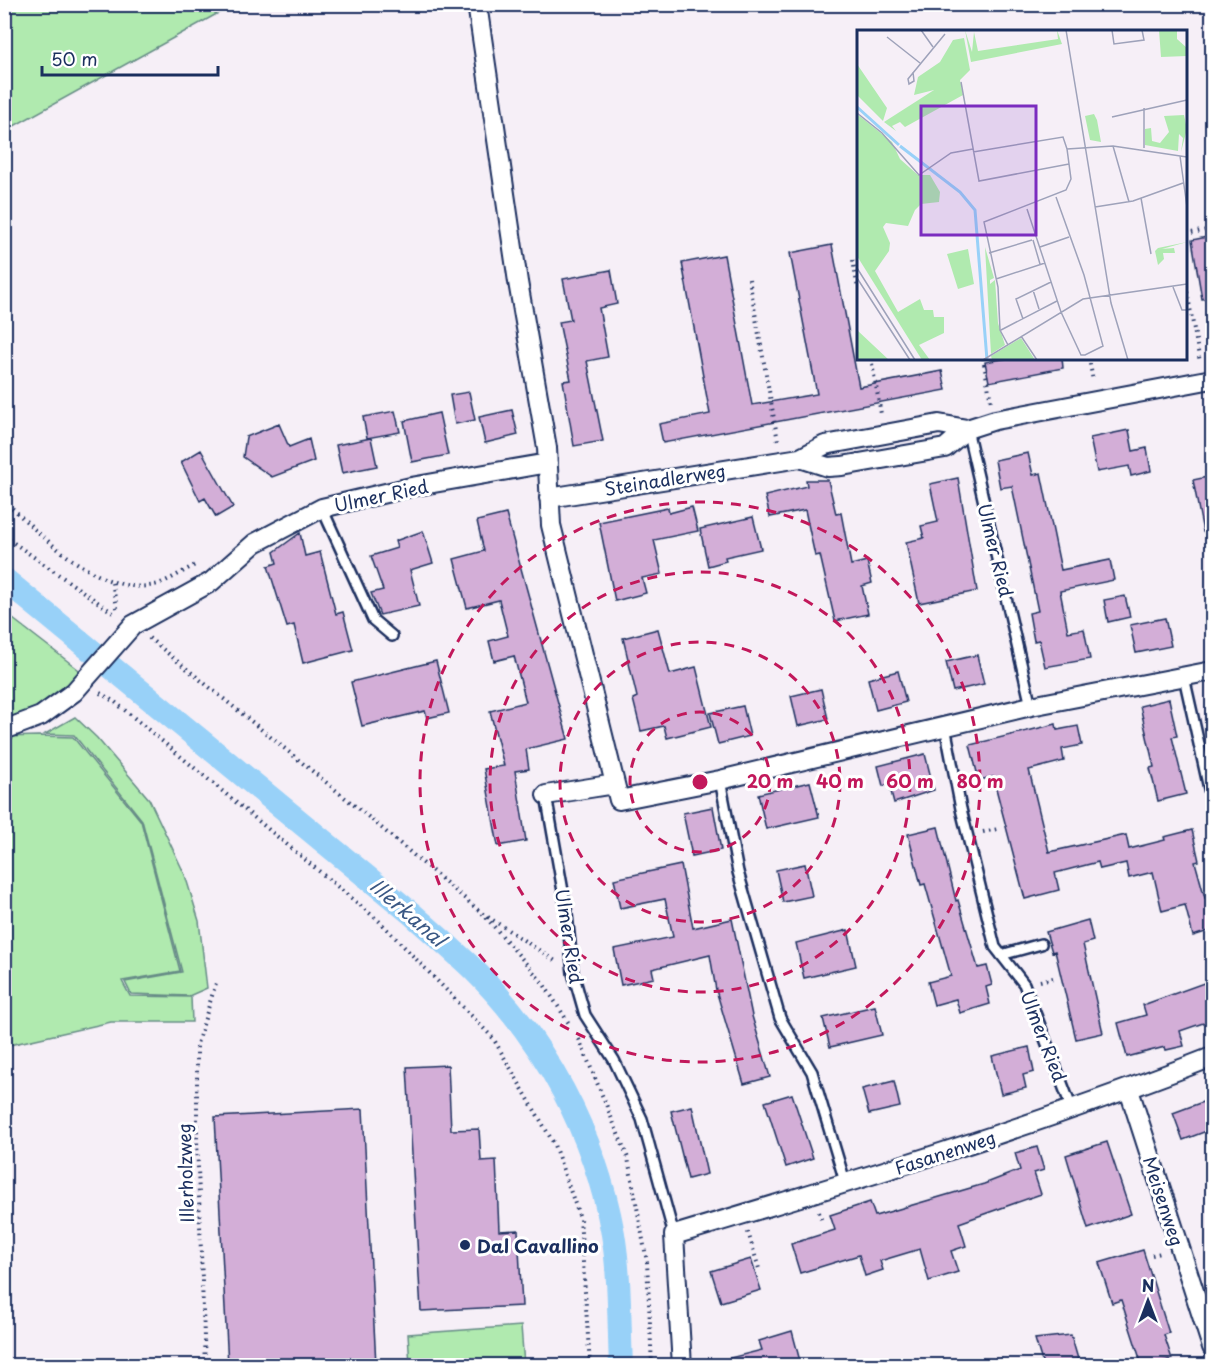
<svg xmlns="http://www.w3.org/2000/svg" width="1217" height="1370" font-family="'Playpen Sans',sans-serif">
<rect width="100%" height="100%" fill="#f6eff7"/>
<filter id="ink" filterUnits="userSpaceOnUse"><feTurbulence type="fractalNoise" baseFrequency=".0167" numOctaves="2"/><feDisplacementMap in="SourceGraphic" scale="12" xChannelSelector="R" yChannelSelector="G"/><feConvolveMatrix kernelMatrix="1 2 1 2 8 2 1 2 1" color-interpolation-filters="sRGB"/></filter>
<g filter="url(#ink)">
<path fill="#b0eaaf" stroke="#668c86" stroke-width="1.5" d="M5,4H233V5L5,131Z
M4,612L83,673L55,700L4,723Z
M75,717L97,738L149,799L185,875L199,921L207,988L189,996L131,994L125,982L182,972L142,820L74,735L45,734Z
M38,736L73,737L141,821L180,971L122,981L130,996L191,997L192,1022H111L5,1046L4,737Z
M521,1326L524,1365H410L408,1334Z"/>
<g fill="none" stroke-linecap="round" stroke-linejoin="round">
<path stroke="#98d1f8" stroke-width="24" d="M4,579L412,914C432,932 453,950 473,969C545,1040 595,1134 613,1234C620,1276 619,1322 621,1366"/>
</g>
<path fill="#d3aed7" stroke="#1b2f5e" stroke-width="1.5" d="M1212,236V298L1202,299L1192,240Z
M832,245L859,387L942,371L946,390L663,443L659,424L710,414L682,263L724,255L752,405L817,394L790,253Z
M611,270L617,304L599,308L608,357L587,361L603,441L574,446L563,381L571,380L559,322L571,320L563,279Z
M1008,358H1062L1063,368L989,382L985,362Z
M469,392L475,420L455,424L450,395Z
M512,410L518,435L485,443L479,417Z
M395,411L400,432L367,438L363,417Z
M439,413L448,455L412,462L404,421Z
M279,424L289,447L309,439L314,461L272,477L243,457L246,437Z
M1129,430L1133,451L1147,448L1151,471L1131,476L1129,466L1097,472L1090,438Z
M371,438L377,466L342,473L336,445Z
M201,450L233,507L216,517L205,498L200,501L181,462Z
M1028,453L1033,475L1041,473L1061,570L1110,560L1114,580L1060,591L1068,632L1084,629L1090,659L1045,667L1039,640L1034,641L1029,613L1038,611L1012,486L1000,488L995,460Z
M1212,476V531L1203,532L1193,480Z
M958,478L977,591L919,603L906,542L924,538L921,526L938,522L930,484Z
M806,480H828L836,514L841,513L851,565L867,561L872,583L862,586L868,614L835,621L820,555L815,556L805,510L770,517L765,496L807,486Z
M692,507L698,531L654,540L662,574L642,578L646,593L615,601L599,522L668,508L669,513Z
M506,514L568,739L526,749L529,769L515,771L526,841L498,846L484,769L504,766L490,711L526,702L514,656L494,661L489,641L508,636L499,600L467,608L454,559L484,551L477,521Z
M753,517L761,549L725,557L726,561L708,566L700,529Z
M423,531L433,563L410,570L419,606L380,615L371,593L383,590L371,556L397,548L395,541Z
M300,533L305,556L320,552L336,614L343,612L353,650L303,663L294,625L287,627L268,566L277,563L274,552Z
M1125,596L1130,617L1108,622L1104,600Z
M1165,618L1171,646L1136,653L1130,625Z
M658,629L670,674L696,667L711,727L667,738L664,726L641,731L633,699L637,697L623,638Z
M977,655L984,684L953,691L946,662Z
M436,661L449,713L427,718L425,711L362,726L351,682Z
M898,671L906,702L876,710L868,679Z
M821,689L828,719L798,726L791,696Z
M1169,699L1177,736L1172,737L1186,794L1158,801L1150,768L1154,767L1140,706Z
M743,706L750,736L718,744L710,713Z
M1056,724L1057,730L1078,726L1082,745L1062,749L1064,761L1029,770L1049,852L1126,835L1129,849L1165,840L1164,837L1192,830L1199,861L1195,862L1205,898L1212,896V930L1193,936L1185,905L1162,911L1153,872L1129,878L1126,863L1100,869L1098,862L1055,873L1059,890L1025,899L993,777L979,780L970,745Z
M925,754L934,790L894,803L889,784L883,786L878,766Z
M810,782L819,817L766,829L758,794Z
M713,807L721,850L692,856L683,813Z
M938,827L956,901L958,900L978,968L987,966L992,985L986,987L990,1004L960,1013L956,999L934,1005L928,982L951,976L925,884L921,885L908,834Z
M805,864L812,896L783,902L776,870Z
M681,865L693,928L732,919L752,1016L770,1077L744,1084L716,990L710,955L652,969L654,978L621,985L614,949L673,937L665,899L620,908L614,879Z
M1088,920L1093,941L1083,944L1103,1033L1076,1039L1055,951L1052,952L1046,932Z
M848,930L856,966L804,978L796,943Z
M1212,980V1020L1180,1031L1184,1046L1166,1050L1165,1047L1127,1057L1118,1023L1146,1015L1143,1005Z
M875,1006L882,1035L830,1047L823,1018Z
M1029,1047L1034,1072L1023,1075L1026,1088L1001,1094L992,1056Z
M448,1065L451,1130L479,1129L481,1161L496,1160L499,1231L518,1230L522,1306L421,1311L407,1067Z
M894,1081L900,1107L869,1114L862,1089Z
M792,1094L813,1158L786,1167L765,1102Z
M1208,1100L1212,1111V1129L1183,1140L1173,1113Z
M692,1106L707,1174L688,1179L671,1111Z
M363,1109L376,1365H228L215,1117Z
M1107,1142L1131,1214L1088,1229L1066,1155Z
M1037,1147L1044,1170L1034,1173L1041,1194L959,1223L966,1246L951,1251L958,1272L929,1281L920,1249L880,1261L883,1270L865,1276L859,1255L800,1273L791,1244L835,1230L830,1215L870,1202L875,1216L984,1184L1020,1170L1015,1153Z
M1143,1250L1169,1333L1164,1335L1172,1359L1151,1365H1142L1121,1300L1112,1303L1099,1263Z
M751,1259L761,1290L721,1302L711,1271Z
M792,1331L801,1365H727L726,1359L762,1350L759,1341Z
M1071,1335L1078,1359L1068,1362L1069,1365H1043L1035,1339Z"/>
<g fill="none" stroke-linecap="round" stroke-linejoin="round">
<g stroke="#1b2f5e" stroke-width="14">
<path id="service" d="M967,429L1031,706
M322,508L373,620L392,636
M1184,677L1212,802
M945,726L961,809L995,947L1024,984L1072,1109
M720,780L738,872L780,1018L812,1072L846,1185
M546,795L567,914L573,973L585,1015L614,1060L642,1119L674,1235
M1001,955L1041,944"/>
</g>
<g stroke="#1b2f5e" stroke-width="22">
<path id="minor" d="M477,4L518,282L547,448L551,525L619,800L720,780L1031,706L1212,671
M800,458L828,467L842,466L945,448L967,429L995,420L1212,379
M549,498L800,458L825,445L885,434L939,424L967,429
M4,730L41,716L74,692L133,625L211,582L255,543L322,508L411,487L548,463
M546,795L615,784
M1129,1090L1212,1347
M682,1366L674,1235C855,1181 1036,1126 1212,1057"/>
</g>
<path stroke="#1b2f5e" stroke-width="4" stroke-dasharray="1.5 4.5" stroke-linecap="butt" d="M1186,234L1212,229
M853,260L858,289
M749,279L778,441
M1186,286L1200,362
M871,358L881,414
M983,358L991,402
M1089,358L1093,381
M4,500C40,535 104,600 158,584C170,580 183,571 195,565
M4,536L116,615
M112,583L118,612
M149,638L365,814L483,914L543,983L570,1025
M100,693L115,702L379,921L493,1038L553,1142L580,1218L590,1366
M983,832L998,829
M488,917L557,962
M1040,981L1053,978
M579,1039L628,1158L647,1262L652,1366
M819,1212L822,1222
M748,1232L760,1272
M1152,1255L1161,1253
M205,1366L197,1140V1044L216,983"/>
<use href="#service" stroke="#fff" stroke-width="9"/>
<use href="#minor" stroke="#fff" stroke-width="18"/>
</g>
</g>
<g fill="none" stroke="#c2185b" stroke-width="3" stroke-dasharray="10 8">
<circle cx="700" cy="782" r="70"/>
<circle cx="700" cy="782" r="140"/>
<circle cx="700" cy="782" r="210"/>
<circle cx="700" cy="782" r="280"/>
</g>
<circle fill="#1b2f5e" stroke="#fff" stroke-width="2" cx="465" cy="1245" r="6"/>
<g text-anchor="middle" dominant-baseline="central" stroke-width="6" stroke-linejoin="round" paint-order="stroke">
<g font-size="18" fill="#1b2f5e" stroke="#fff">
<text transform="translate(665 479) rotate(-9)">Steinadlerweg</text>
<text transform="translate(381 495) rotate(-12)">Ulmer Ried</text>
<text transform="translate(996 550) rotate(76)">Ulmer Ried</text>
<text transform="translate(570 936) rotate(81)">Ulmer Ried</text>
<text transform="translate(1044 1036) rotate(69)">Ulmer Ried</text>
<text transform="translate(945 1152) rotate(-18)">Fasanenweg</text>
<text transform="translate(185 1173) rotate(-92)">Illerholzweg</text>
<text transform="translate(1164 1201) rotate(72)">Meisenweg</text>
</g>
<g font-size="18" font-weight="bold" fill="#1b2f5e" stroke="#fff" text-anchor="start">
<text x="477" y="1245">Dal Cavallino</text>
</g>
<g font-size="20" font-style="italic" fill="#3a5884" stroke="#fff">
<text transform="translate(408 912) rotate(41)">Illerkanal</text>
</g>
</g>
<g transform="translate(857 30)">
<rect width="330" height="330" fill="#f6eff7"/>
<path d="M108,0L115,22L117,2L121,21L201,9L200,0L205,14L114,32ZM302,0H320V9L330,18V26L304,27ZM107,8L113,40L103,50L106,65L48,97L43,92L35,96L39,101L27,92L77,60L57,65L61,47L83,32L96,10ZM0,34L30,78L26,91L0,65ZM0,84L35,112L43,129L61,145H73L83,162L82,172L64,174L58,180L51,196L29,193L26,197L33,213L32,221L18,241L41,282L63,269L67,280H76L77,287H87V303L62,315L73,330H65L0,226ZM237,84L240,90L244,112L233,110L228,86ZM327,85L330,99L324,122L326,108L322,104L321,121L288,115V99L294,98L295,111L303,113L312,102L307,86ZM330,212L305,219L317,218L318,223H306L307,229L301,235L298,221L301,218ZM128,217L137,248L133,250V254L138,250L141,293L148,315L134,324ZM111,219L117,254L101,259L90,224ZM0,300L32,330H0ZM164,308L178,330H135L134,326Z" fill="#b0eaaf"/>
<path fill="none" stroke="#98d1f8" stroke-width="3" d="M0,77L42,115M43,116L103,162L118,180L130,330"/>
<path fill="none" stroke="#9ea2ba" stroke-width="1.5" d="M64,0L76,17M209,0L254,273L271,330M255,0L257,14L287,10L285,0M30,7L63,33M56,42L57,51L52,54L51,49L88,4M104,52L122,151L212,134M287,78V118M0,83L25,103L62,145L94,123L116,119M255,87L330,70M256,116L272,172M210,119L256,116L330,127M116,122L206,107L210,119L214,149L209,160L127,192L141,257L143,300L151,315M323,126L330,177M284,168L294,224M238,177L276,171L326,153M170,179L204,282L224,325H228L246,316L227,245L199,167M176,210L183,234M183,217L212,207M132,223L175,210M0,238L58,330M0,248L53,330M139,249L188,233M316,257L325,280H330M176,260L182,279M166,289L159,269L194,252M144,300L200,271M164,306L180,330M126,330L226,269L330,254"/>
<path fill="#7b2cbf" fill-opacity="0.15" stroke="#7b2cbf" stroke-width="3" d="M64,76H179V205H64Z"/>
<rect width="330" height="330" fill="none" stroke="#1b2f5e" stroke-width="3"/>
</g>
<circle cx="700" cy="782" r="9" fill="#c2185b" stroke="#fff" stroke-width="3"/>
<g font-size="18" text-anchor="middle" font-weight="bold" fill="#c2185b" stroke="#fff" stroke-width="6" stroke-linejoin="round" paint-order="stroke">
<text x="770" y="788">20 m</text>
<text x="840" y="788">40 m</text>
<text x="910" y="788">60 m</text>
<text x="980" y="788">80 m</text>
</g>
<rect width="1217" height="1370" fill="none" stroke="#fff" stroke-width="24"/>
<rect x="12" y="12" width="1193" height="1346" fill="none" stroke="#1b2f5e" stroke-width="2" filter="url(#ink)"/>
<g transform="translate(1148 1301)" stroke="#ffffff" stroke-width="4.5" paint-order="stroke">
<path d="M0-4.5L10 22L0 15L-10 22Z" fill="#1b2f5e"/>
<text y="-9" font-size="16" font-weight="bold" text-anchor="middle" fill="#1b2f5e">N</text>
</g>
<path d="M42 66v9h176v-9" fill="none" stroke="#1b2f5e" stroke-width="3"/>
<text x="51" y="66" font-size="18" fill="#1b2f5e" stroke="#ffffff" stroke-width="4.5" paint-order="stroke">50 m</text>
</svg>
